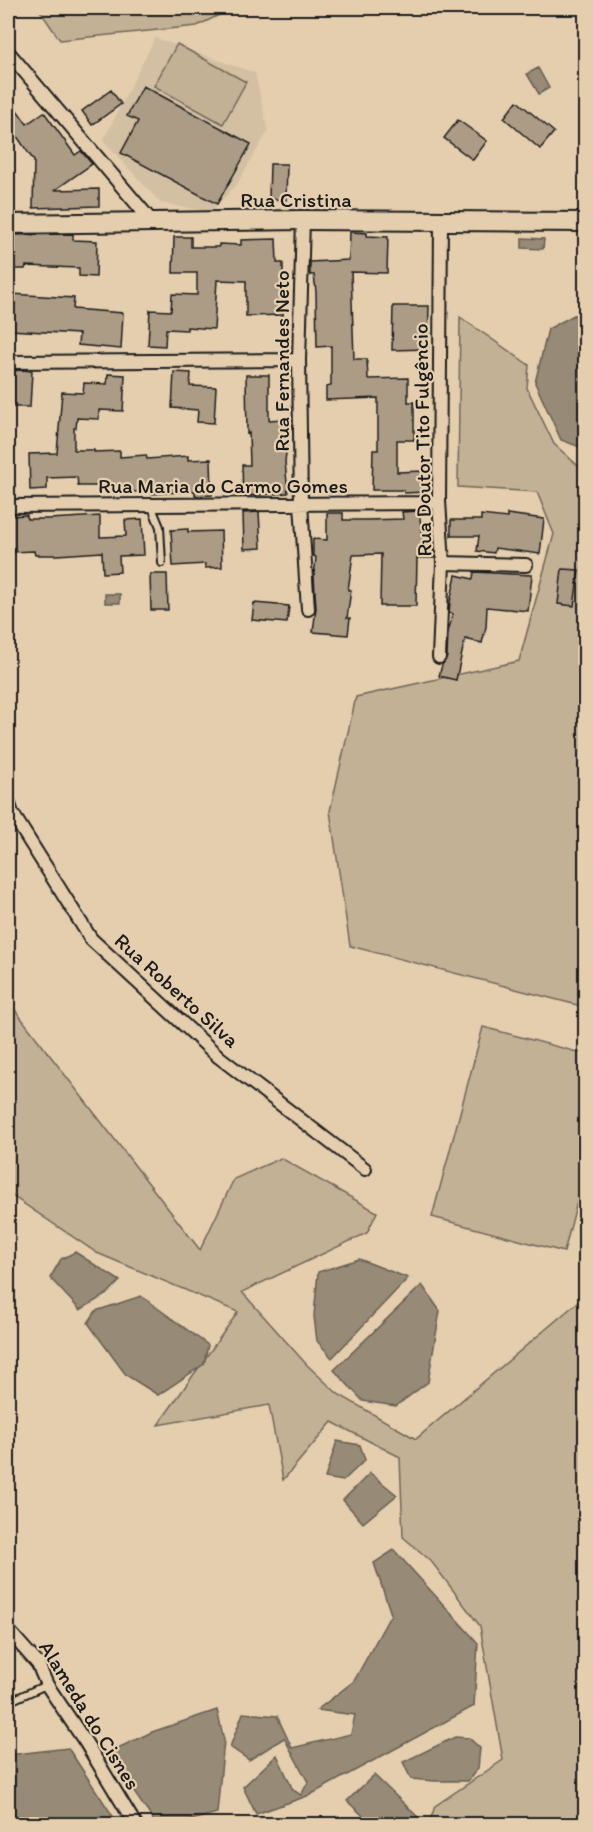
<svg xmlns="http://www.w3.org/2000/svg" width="593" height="1832" font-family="Itim,sans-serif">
<rect width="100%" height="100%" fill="#e4ceae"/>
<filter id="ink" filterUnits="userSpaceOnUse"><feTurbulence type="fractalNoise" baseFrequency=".0167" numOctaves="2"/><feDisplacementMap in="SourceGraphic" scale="12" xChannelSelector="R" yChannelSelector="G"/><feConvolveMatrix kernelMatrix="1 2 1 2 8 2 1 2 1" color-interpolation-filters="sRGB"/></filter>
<g filter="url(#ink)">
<path fill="#d3bfa2" d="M155,38L255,73L268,131L237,184L211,212L161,203L103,141Z"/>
<path fill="#c3b196" stroke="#706659" stroke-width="1.5" d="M38,8H233L197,26L60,40Z
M177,44L246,82L223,124L154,86Z
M460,317L529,365L527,388L554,444L585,472V1007L350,946L330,811L356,697L519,661L554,534L537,492L458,487Z
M8,1001L200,1250L234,1179L281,1158L377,1212L367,1233L242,1292L307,1365L338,1394L416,1439L585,1296L586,1743L580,1749L585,1761V1824H429L435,1806L503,1760L480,1626L431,1561L403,1537L400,1457L332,1422L283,1480L269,1405L158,1425L238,1312L97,1253L8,1193Z
M483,1027L585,1054V1171L564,1252L432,1217Z"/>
<path fill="#978a76" stroke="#665e52" stroke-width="1.5" d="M538,68L549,88L539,94L527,74Z
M522,238L544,239L543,249L522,248Z
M585,314H586L585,449L561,440L535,383L548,329L574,315Z
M105,594H120V603H105Z
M75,1252L120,1281L107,1294L80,1310L50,1278L61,1259Z
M359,1259L408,1278L332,1358L317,1341L314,1316L318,1272Z
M422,1285L440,1311L428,1382L396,1406L363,1401L334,1370Z
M141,1296L208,1345L204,1364L158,1395L126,1375L88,1323L96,1311Z
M337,1441L360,1445L365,1460L343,1481L325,1478Z
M370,1473L397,1495L363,1523L343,1500Z
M394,1550L478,1643L474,1706L310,1795L256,1814L243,1787L277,1755L293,1790L301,1795L308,1782L284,1738L249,1760L230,1747L243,1713L277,1716L292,1748L351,1734L355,1715L317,1710L354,1681L391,1614L374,1563Z
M217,1710L224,1740L217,1813L177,1824H156L107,1753L152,1732Z
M455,1737L469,1738L480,1748L478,1768L468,1781H435L411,1779L403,1762Z
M68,1748L118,1824H8V1755Z
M374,1775L423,1822L422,1824H372L347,1801Z"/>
<path fill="#ac9c86" stroke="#1c1c1c" stroke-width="1.5" d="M143,86L251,144L217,204L121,153L138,121L127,116Z
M111,90L121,104L92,125L82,111Z
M517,101L554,132L540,149L504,118Z
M14,106L27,124L44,112L75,155L81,151L92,164L55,190L99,189V206L33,208L34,161L12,129L8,132V111Z
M458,120L487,141L473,160L444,138Z
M270,164H287L286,200L269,199Z
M350,232L367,233V236L388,237L387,273L351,272L354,359H367L368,379L408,378V402H414V440H397V472L424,471L425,492L404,493V490H372L373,450H378V398L326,400V387L331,386V346L317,347L316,292L314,275H310V262L349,260Z
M73,234V240L97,241L96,277L79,276V268L26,266L25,269H8L10,235Z
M174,237H191V247H219V244L241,245V240L276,239L277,263H283V315L246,316V281L217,280L214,329L187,327V330L166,329L165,346L148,345L150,310L171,311L172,294L197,295V273H173Z
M11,294L74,298L73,309L123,313L121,349L78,345L79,334L9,330Z
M393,306H429L428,349L392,350Z
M22,370L32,371L30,407H9L10,371Z
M174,372L191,373L190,386L216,387L214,423L197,422L198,410L172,408Z
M108,374L125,375L123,411L99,410V419L77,418L76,428H74V450H94V452L120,451V457L146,455L147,459L188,456V460L211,459L212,495L195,496V491L152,494V491L131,492L130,486H78L77,477L47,478V489L30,490L29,454L57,453L62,392L83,393L84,383L107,384Z
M246,375H269V420L283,419V435H288L285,462L288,493L243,496L242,465H250L249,433L247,434Z
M419,511L423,541L433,540L434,558H417L416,606H380L381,554L353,555L348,590H351L347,618H350L348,635L313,632L316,608L314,577L316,557L313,556V539L327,540V513H343V520H366L403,519L402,512Z
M259,512L261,548L244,549L243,513Z
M507,514L544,519L540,554L495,548L494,553L477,551L479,536H451V520H481V515L507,518Z
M27,515V519H50L100,516V537L126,536L125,520L142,519L144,555L119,556L120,572L103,573L102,552L57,555H35L34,551L11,552L10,516Z
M188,529V532L221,531L222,567L205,568V564L173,566L171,530Z
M562,569L579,570L574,606L558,604Z
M474,572L532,575L528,611L487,607L486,627L482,643L465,639L456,680L439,676L442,665L447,657L448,632L453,614L449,613L450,602L456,575L473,579Z
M150,574H167L168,610H151Z
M254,603L289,606L287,623L252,620Z"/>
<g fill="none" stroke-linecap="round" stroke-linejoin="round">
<g stroke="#1c1c1c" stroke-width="10">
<path id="lane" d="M151,505L160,527L162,563
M8,1702L46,1685"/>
</g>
<g stroke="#1c1c1c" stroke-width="16">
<path id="street" d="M8,52L153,223
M303,220L299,360L301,504L308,609
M8,362L299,360
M8,506L426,503L439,501
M443,563L526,565
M439,657L443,563L439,501L441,223
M8,801L12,813L91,939L219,1057L365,1169
M8,1630L38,1664L47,1685L86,1743L135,1824"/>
</g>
<g stroke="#1c1c1c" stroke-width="22">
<path id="secondary" d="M8,224L303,220L586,222"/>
</g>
<use href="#lane" stroke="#e4ceae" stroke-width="6"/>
<use href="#street" stroke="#e4ceae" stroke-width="12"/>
<use href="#secondary" stroke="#e4ceae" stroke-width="18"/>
</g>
</g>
<g text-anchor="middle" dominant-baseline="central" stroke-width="4.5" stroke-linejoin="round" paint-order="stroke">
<g font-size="21" fill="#1c1c1c" stroke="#e4ceae">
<text x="296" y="199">Rua Cristina</text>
<text transform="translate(281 361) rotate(-90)">Rua Fernandes Neto</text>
<text transform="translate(422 440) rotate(-91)">Rua Doutor Tito Fulgêncio</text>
<text x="223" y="485">Rua Maria do Carmo Gomes</text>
<text transform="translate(177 990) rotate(42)">Rua Roberto Silva</text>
<text transform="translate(90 1715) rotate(58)">Alameda do Cisnes</text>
</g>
</g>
<rect width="593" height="1832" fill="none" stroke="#e4ceae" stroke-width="30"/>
<rect x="15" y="15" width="563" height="1802" fill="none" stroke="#1c1c1c" stroke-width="2" filter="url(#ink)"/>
</svg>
